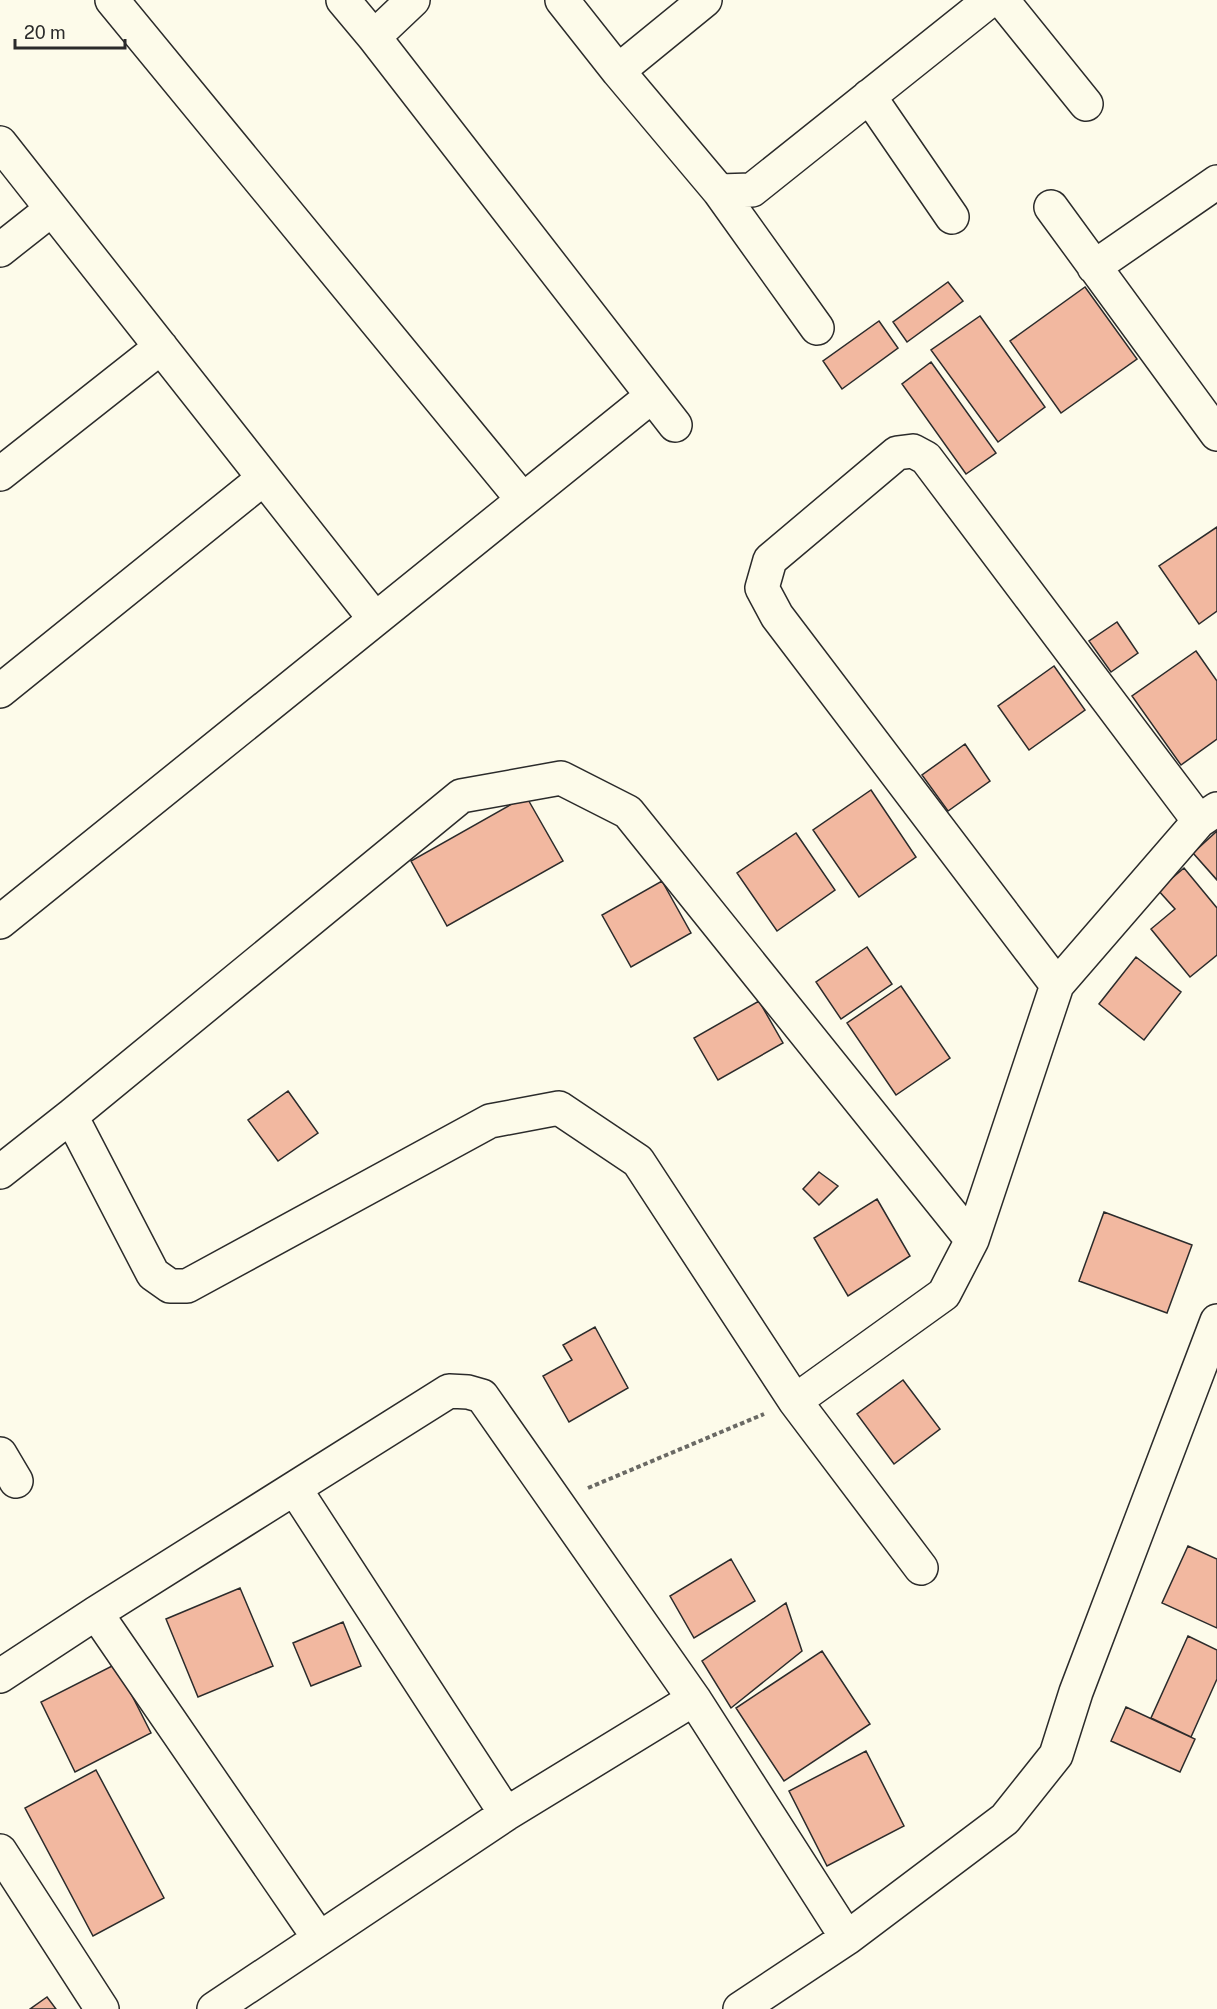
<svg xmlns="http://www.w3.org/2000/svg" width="1217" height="2009" font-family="'Public Sans',sans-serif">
<rect width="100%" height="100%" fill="#fdfbea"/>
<path fill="#f2b8a0" stroke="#2b2b2b" stroke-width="1.5" d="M948,282L963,301L907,342L893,322Z
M1085,287L1137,359L1061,413L1010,341Z
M980,316L1045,407L998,442L931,350Z
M879,321L898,348L842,389L823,361Z
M931,362L996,453L966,474L902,384Z
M1217,527V611L1199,624L1159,566Z
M1117,622L1138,653L1111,672L1089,641Z
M1196,651L1217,681V739L1181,765L1132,696Z
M1054,666L1085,710L1029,750L998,706Z
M965,744L990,781L948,811L922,775Z
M871,790L916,857L859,897L813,830Z
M526,796L563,861L447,926L411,861Z
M1217,831V880L1193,853Z
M796,833L835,890L777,931L737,873Z
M1184,868L1217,908V955L1190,977L1151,929L1175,909L1158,890Z
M662,881L691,933L631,967L602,915Z
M867,947L892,984L841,1019L816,982Z
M1136,957L1181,992L1144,1040L1099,1004Z
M901,986L950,1058L896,1095L847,1023Z
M759,1001L783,1043L718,1080L694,1038Z
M288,1091L318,1133L278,1161L248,1120Z
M819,1172L838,1186L819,1205L803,1189Z
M877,1199L910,1256L848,1296L814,1238Z
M1104,1212L1192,1245L1167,1313L1079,1281Z
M595,1327L628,1388L569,1422L543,1376L572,1360L563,1345Z
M903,1380L940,1429L894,1464L857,1414Z
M1188,1546L1217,1559V1628L1162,1603Z
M731,1559L755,1601L694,1638L670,1596Z
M240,1588L273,1666L198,1697L166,1619Z
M786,1603L802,1651L731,1708L702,1661Z
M343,1622L361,1666L311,1686L293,1643Z
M1188,1636L1217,1650V1679L1191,1737L1151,1718Z
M822,1651L870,1724L784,1781L736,1708Z
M116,1664L151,1733L75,1772L41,1702Z
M1126,1707L1195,1739L1180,1772L1111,1741Z
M866,1751L904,1826L827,1866L789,1791Z
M96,1770L164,1898L93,1936L25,1808Z
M47,1997L56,2009H30Z"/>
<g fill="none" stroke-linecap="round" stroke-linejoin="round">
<g stroke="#2b2b2b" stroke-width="36">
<path id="minor" d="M112,0L523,500
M343,0L374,37L675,425
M562,0L618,71L719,191L752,190L990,0
M1002,0L1086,104
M374,37L413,0
M618,71L705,0
M869,96L952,217
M0,143L375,619
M719,191L817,328
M1051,207L1217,434
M0,250L52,209
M1094,267L1217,182
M0,474L161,347
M0,691L264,478
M0,922L652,396
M1057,985L1199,821
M0,1172L71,1116
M795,1401L944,1294L972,1240
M0,1454L16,1481
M295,1489L506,1814
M921,1568L795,1401L638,1161L559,1108L490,1121L187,1286H170L153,1274L71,1116L461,796L561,778L628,812L972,1240L1057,985L777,616L762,588L770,560L897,453L913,451L926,458L1199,821L1217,809
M96,1613L319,1938
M0,1676L96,1613L449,1391L468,1392L482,1396L694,1699L847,1938
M0,1851L102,2009
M214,2009L506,1814L694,1699
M740,2009L847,1938L1005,1819L1056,1755L1076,1692L1217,1321"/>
</g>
<path stroke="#6a6964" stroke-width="4" stroke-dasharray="4.5 3" stroke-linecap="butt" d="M588,1488L764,1414"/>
<use href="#minor" stroke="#fdfbea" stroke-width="33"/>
</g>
<path d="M15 39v9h110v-9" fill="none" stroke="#2b2b2b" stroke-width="3"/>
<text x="24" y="39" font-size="18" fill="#2b2b2b" stroke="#fdfbea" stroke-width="4.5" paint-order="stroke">20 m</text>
</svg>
